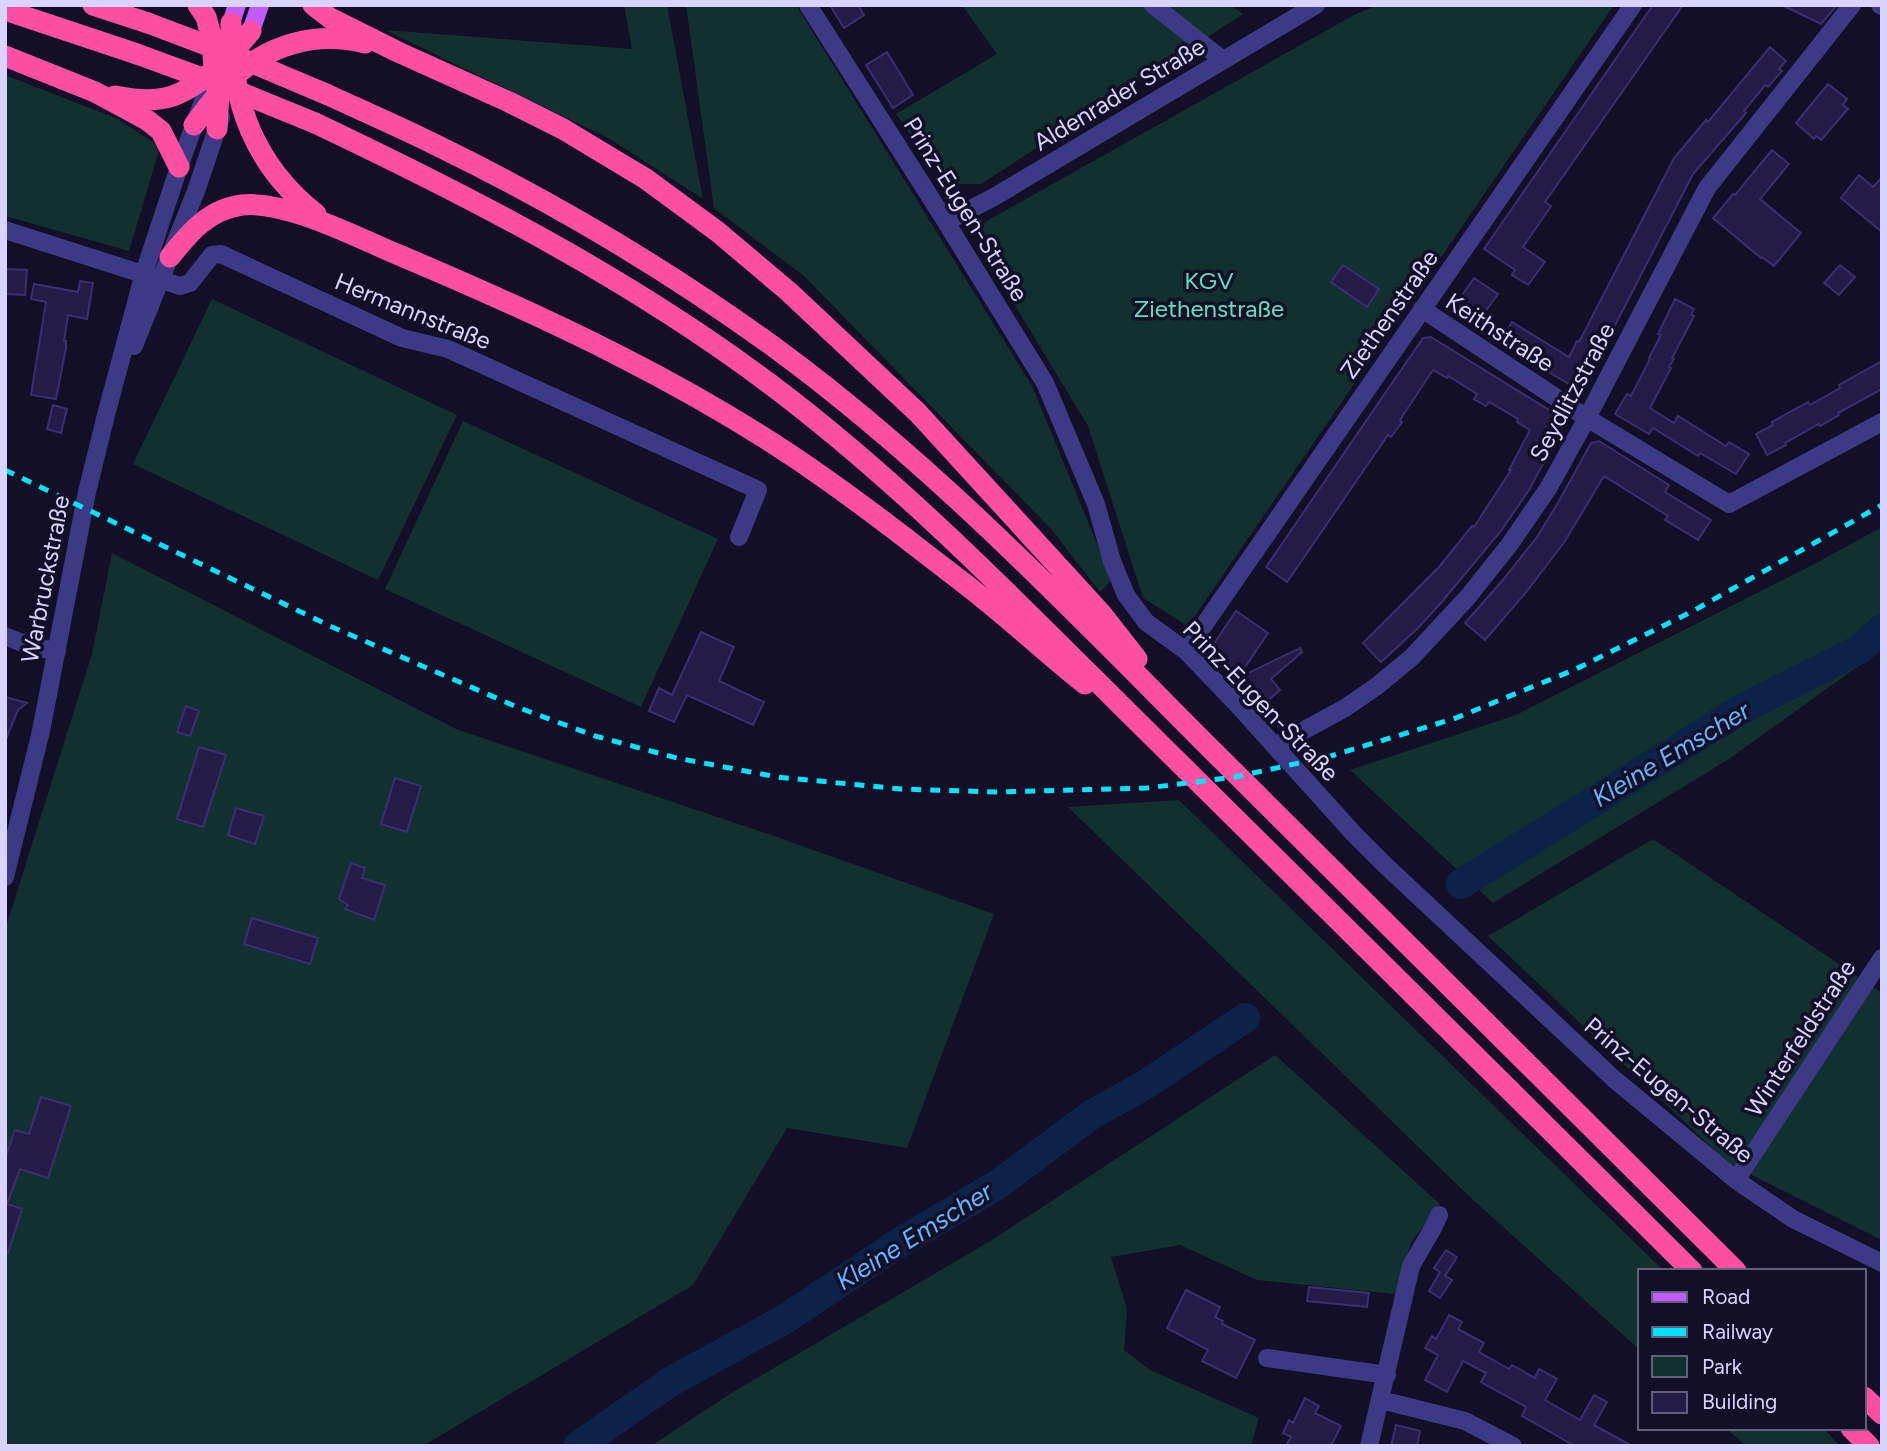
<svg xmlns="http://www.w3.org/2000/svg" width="1887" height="1451" font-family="Figtree,sans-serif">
<rect width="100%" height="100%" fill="#130f26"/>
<path fill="#12302f" d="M624,5H667L703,199L610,139L385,30L632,49Z
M686,5H796L1032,386L1112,580L1100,592L1052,530L804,276L714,208Z
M962,5H1231L1243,14L981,184H957L936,172L896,114L997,54Z
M1378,5H1614L1188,626L1143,598L1088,426L977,243L985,222L1354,15Z
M5,75L118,119L160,147L129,251L5,216Z
M212,299L457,415L378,580L133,464Z
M463,421L718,539L641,707L385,589Z
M1882,527V649L1729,759L1493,903L1350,770L1516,715L1818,562Z
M112,553L456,729L774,836L994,914L907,1148L787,1128L693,1285L423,1446H5V930L92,654Z
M1179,800L1664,1271H1640V1350L1472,1199L1068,807Z
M1653,839L1882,993V1240L1728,1163L1488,936Z
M1275,1055L1440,1204L1411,1243L1395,1294L1257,1280L1180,1245L1111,1257L1127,1309L1124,1350L1150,1370L1259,1418L1251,1446H651L733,1392L992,1240Z
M1726,1428H1823L1840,1446H1746Z"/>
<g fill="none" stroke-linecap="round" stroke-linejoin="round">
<path stroke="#0c2248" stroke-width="30" d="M1461,884L1742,709L1860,649L1882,629
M578,1446L670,1382L785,1319L899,1243L997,1185L1091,1115L1145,1085L1245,1018"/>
</g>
<path fill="#241b47" stroke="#3b2d73" stroke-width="2" d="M830,5H858L864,15L844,28Z
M1653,5H1683L1545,202L1551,206L1523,247L1545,262L1528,285L1512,275L1515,270L1484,249Z
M1782,5H1837L1821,24Z
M1770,47L1786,61L1779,69L1782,71L1768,87L1765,85L1744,111L1746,113L1693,174L1609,337L1577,389L1500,343L1512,322L1569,357L1577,341L1579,342L1674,158L1706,120L1708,122Z
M887,52L913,95L893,108L866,65Z
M1828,84L1847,99L1843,105L1848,109L1821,140L1816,136L1814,139L1796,123Z
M1772,150L1789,164L1760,199L1801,233L1774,266L1762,257L1761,258L1713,218L1733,194L1735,195Z
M1859,175L1873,187L1882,177V232L1841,198Z
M1343,265L1379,289L1367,307L1331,282Z
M1840,265L1855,277L1839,295L1824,283Z
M5,269L27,270L25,295L5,294Z
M1474,278L1498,294L1476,324L1453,308Z
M80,281L93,283L87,319L68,315L64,341H66V348L56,399L31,395L46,302L31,299L34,284L78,292Z
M1675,299L1694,309L1691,315L1694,316L1672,358L1674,359L1669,367L1671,368L1650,408L1674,423L1678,416L1726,446L1729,442L1749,454L1736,474L1700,453L1698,456L1653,428L1649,434L1615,414L1627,394L1631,396L1650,359L1649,358L1661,335L1658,334Z
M1431,337L1562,418L1564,425L1529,490L1501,531L1440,604L1418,628L1381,662L1363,643L1439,567L1472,526L1474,527L1511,470H1509L1530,430L1517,422L1518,419L1489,402L1486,406L1474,399L1477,394L1448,376L1447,378L1433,370L1400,420L1402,422L1391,437L1388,435L1287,582L1266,567L1423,338Z
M1882,361V389L1838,413L1839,415L1820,426L1819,424L1785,443L1786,445L1767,455L1756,434L1773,425L1772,422L1808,402L1810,405L1840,388L1839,385Z
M53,405L67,409L61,433L47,429Z
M1599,441L1669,485L1665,492L1711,520L1698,540L1665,520L1668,516L1604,476L1565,541L1527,591L1485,640L1465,623L1502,581L1537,537L1559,501L1591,443Z
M1236,611L1268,633L1239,676L1215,648V642Z
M701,632L734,647L719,681L764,702L753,725L687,695L674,722L649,711L659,688L672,695Z
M1300,648L1302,652L1271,679L1280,690L1263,705L1240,677Z
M5,697L27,703L18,710L6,739Z
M186,706L199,711L190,736L177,732Z
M199,747L226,755L203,827L177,819Z
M395,778L421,786L407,832L381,824Z
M236,808L264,816L255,844L228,835Z
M351,863L365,868L362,878L385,885L374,920L345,909L348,905L339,899Z
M252,918L318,938L310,964L244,944Z
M41,1097L71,1106L48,1178L20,1169L7,1204L22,1209L8,1253H5V1159L15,1130L29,1134Z
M1446,1250L1457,1257L1445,1276L1452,1280L1440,1298L1429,1291L1440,1272L1434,1268Z
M1309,1287L1369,1293L1367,1307L1307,1301Z
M1186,1290L1220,1307L1215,1317L1223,1321L1222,1324L1255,1340L1236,1378L1202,1361L1208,1350L1167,1328Z
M1449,1315L1462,1322L1458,1329L1484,1343L1479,1352L1509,1369L1512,1365L1535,1378L1539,1369L1557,1379L1545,1400L1580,1420L1594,1395L1607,1402L1594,1425L1632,1446H1575L1522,1416L1526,1407L1481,1382L1486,1373L1463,1361L1447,1392L1425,1380L1438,1355L1425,1348L1432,1336L1436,1339Z
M1305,1398L1319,1406L1315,1413L1341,1426L1331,1446H1286L1291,1437L1283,1433L1289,1420L1293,1423Z
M1396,1425L1420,1431L1417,1446H1391Z"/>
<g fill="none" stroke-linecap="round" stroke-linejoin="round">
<path stroke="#3d3a85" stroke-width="18" d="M808,5L946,222L1045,383L1096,504L1112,561L1126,595L1146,622L1186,651L1235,702L1354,834L1385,865L1614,1079L1736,1180L1793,1219L1882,1263
M1153,5L1223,60
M1880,5L1882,6
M946,222L994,197L1316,5
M5,230L180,286L190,283L212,255L221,254L402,338L448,349L758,490L739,537
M1422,309L1587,418L1729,504L1882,422
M134,346L196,191L221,117
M5,636L32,647L57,651
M1186,651L1633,5
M1275,746L1345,708L1377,686L1412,657L1467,598L1510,544L1549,487L1587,418L1707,188L1852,5
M5,877L41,731L87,492L106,415L144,273L179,167L215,68
M1736,1180L1882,958
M1267,1358L1387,1375
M1381,1400L1465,1421L1513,1446
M1369,1446L1411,1266L1433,1228L1439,1215"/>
<path stroke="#c25bff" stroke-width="18" d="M231,23L237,5
M251,31L260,5"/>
<path stroke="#ff4fa3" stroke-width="21" d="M93,5L148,23
M198,5L206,17L212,39L214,69L219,92L217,129
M313,5L330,18L398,52L509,102L563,129L646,179L718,232L789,292L918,413L1101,613L1137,659
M5,10L137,54
M231,23C231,101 253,164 316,214
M5,56L95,92L147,120L161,131L179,167
M326,94C363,111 400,127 436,145C555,203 671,272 778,350C937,467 1076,614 1215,753C1389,926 1563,1098 1736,1271
M115,96C136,100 160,103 180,93C208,80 232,54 251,31
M315,123C473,198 630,279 770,384C911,490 1032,618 1157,741C1335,917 1514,1094 1692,1271
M194,125C206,109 218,92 233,78C269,44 317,31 365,43
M170,257C189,233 209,209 242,205C286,200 358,238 399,255C546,317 697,387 827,480C861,504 894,529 926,554C948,571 970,587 990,604C1022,630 1052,658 1085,684
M1864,1397L1882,1414
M1851,1428L1869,1446"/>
<path stroke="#00e5ff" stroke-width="5" stroke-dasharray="10 9" stroke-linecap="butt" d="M5,470L330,626L517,707L595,736L677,758L777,777L901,789L996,792L1147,788L1235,777L1331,756L1456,718L1576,669L1693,611L1882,505"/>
<path stroke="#ff4fa3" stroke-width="21" d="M148,23L238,57L326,94
M137,54L227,87L315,123"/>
</g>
<g text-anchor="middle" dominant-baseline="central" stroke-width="7" stroke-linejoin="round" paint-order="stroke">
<g font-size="24" fill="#d9d4ff" stroke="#130f26">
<text transform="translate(1119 94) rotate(-31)">Aldenrader Straße</text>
<text transform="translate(966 209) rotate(58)">Prinz-Eugen-Straße</text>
<text transform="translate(413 311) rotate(22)">Hermannstraße</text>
<text transform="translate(1389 314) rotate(-55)">Ziethenstraße</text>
<text transform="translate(1500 332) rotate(33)">Keithstraße</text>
<text transform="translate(1572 392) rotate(-62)">Seydlitzstraße</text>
<text transform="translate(45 579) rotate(-79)">Warbruckstraße</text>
<text transform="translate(1261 701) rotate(46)">Prinz-Eugen-Straße</text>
<text transform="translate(1800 1038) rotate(-57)">Winterfeldstraße</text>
<text transform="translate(1669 1090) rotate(40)">Prinz-Eugen-Straße</text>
</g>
<g font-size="24" fill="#5fe0c0" stroke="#130f26">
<text x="1209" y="280">KGV<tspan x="1209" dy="28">Ziethenstraße</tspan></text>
</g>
<g font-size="26" font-style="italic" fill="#62b6ff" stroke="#130f26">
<text transform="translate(1671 754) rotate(-31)">Kleine Emscher</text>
<text transform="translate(914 1236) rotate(-32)">Kleine Emscher</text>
</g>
</g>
<rect width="1887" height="1451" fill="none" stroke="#d9d4ff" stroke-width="14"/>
<rect x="1638" y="1269" width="228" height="161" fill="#130f26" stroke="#625e7d" stroke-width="2"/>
<rect x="1652" y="1292" width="35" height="10" fill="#c25bff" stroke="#625e7d" stroke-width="2"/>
<text x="1702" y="1304" font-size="21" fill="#d9d4ff">Road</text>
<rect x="1652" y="1327" width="35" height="10" fill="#00e5ff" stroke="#625e7d" stroke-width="2"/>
<text x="1702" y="1339" font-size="21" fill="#d9d4ff">Railway</text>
<rect x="1652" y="1356" width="35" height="21" fill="#12302f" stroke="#625e7d" stroke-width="2"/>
<text x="1702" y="1374" font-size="21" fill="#d9d4ff">Park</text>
<rect x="1652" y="1392" width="35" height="21" fill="#241b47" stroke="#625e7d" stroke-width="2"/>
<text x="1702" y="1409" font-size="21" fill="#d9d4ff">Building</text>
</svg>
